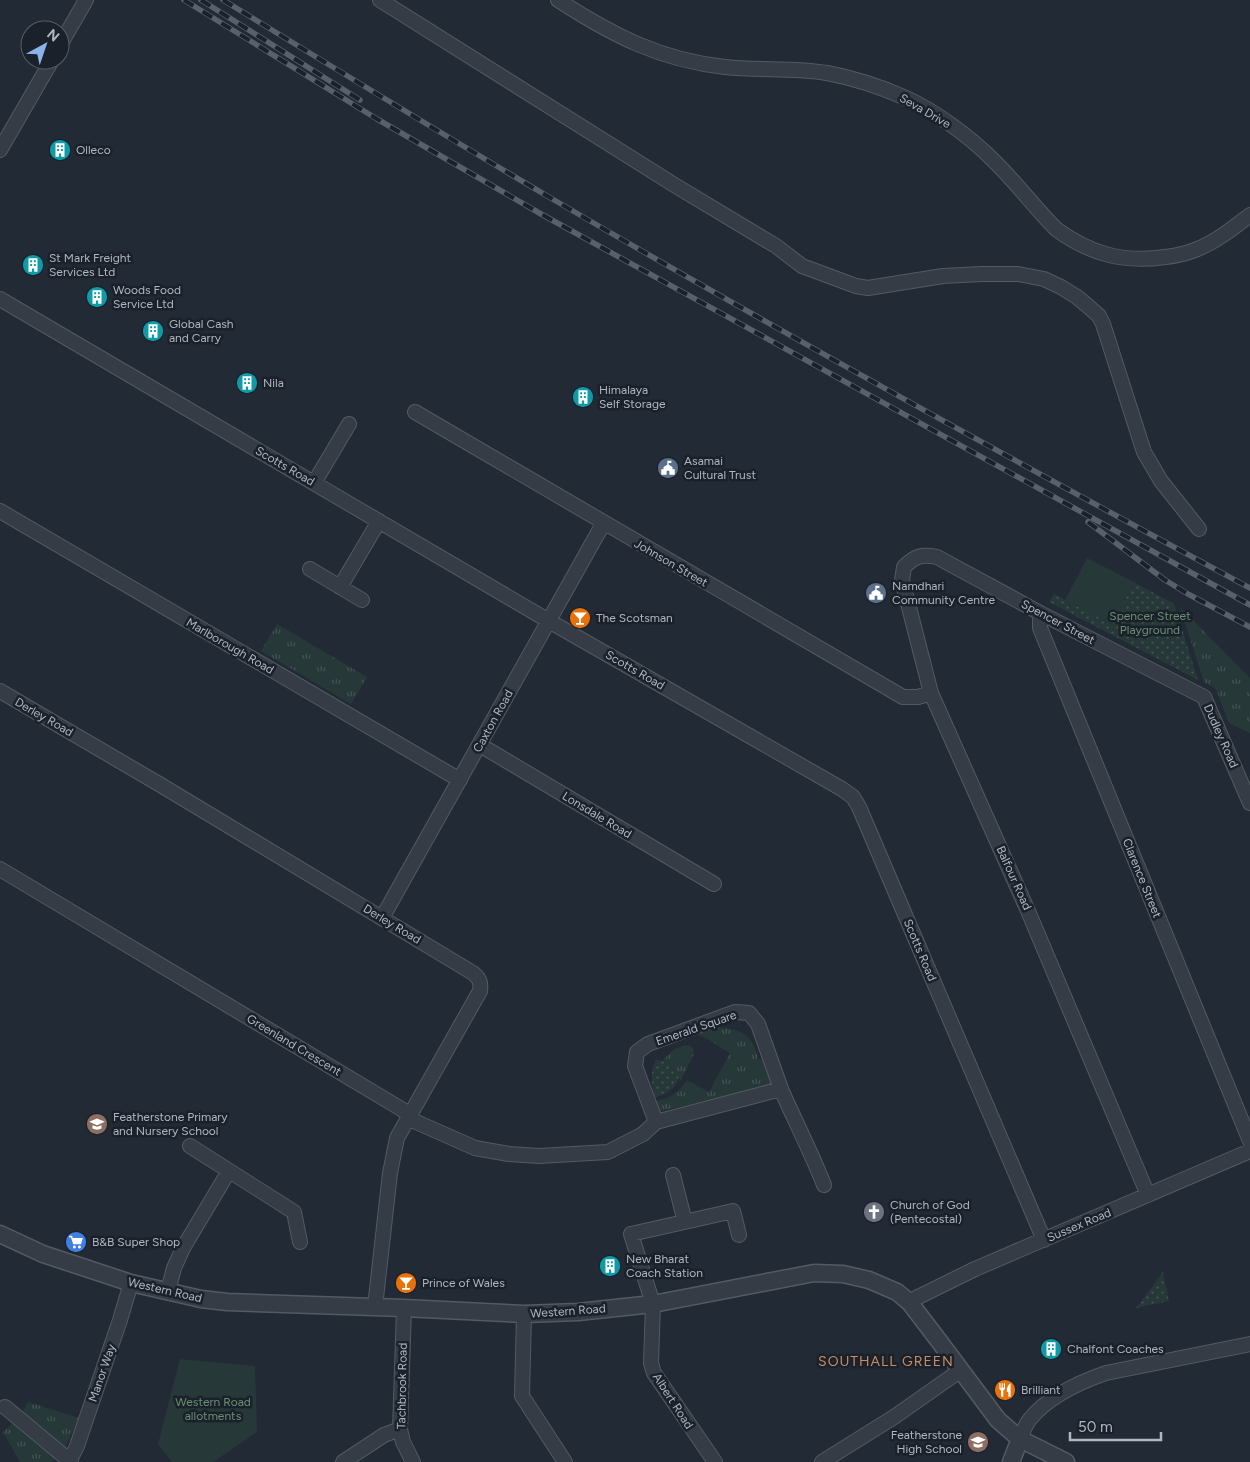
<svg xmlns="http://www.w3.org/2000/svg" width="1250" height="1462" font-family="Figtree,sans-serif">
<defs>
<pattern id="grass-tufts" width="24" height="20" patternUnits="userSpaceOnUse" patternTransform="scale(1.25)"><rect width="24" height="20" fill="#273838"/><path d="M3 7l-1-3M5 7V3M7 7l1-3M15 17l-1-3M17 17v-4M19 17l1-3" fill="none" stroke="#445353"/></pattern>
<pattern id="park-dots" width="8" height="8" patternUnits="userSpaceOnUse" patternTransform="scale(1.25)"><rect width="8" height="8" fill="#273838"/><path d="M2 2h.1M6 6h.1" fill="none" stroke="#445353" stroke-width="1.8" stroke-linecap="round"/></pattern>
</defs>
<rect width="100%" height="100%" fill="#222a35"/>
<path fill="url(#grass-tufts)" d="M1180,607L1250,678V733L1229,723L1216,689L1204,682Z
M277,624L367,677L351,704L261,651Z
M715,1027C738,1028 754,1034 758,1059H762C766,1067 772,1077 770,1086L662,1111L658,1110L656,1101C670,1098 679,1092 687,1080L709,1092L730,1053L709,1040L692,1032Z
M687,1045L693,1048L694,1054L680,1082C679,1073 671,1065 662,1061L674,1049Z
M28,1402L79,1418L64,1450L22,1413Z
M13,1423L56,1458L52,1462H20L3,1432Z"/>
<path fill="url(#park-dots)" d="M1134,582L1174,604L1198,680L1049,602L1054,594L1112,624Z
M656,1059L667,1063L679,1075C678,1087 667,1095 655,1097C651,1083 650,1072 656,1059Z
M1163,1272L1169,1301L1136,1308Z"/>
<path fill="#273838" d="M1087,558L1134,582L1112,624L1065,600Z
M180,1359L255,1366L257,1432L213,1462H172L158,1444Z"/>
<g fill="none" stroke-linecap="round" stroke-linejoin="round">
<g stroke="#535a63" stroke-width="16">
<path id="minor" d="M380,0L676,186L776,246L802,266L856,286L868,288L943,276L982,274H1018L1044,279L1061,287L1077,297L1089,307L1099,316L1103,324L1144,452L1161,481L1199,529
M558,0C612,35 660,60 725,67C759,71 793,67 827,73C854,78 881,87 906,98C935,111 970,137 992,159C1015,181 1034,207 1056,229C1090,254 1123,263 1165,257C1175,256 1185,254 1195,250C1216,242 1233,228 1250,215
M60,45L86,0
M0,150L52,60
M0,299L549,621L842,789L853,797L859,807L1044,1240
M415,412L903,697H918L931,693
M314,483L349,424
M0,511L460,780
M310,569L362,600
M340,587L379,521
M1042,614L1040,620V628L1250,1141
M0,691L159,784L473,973C480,979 481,982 480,991L397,1138L390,1173L375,1307
M480,745L714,884
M0,869L403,1110L414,1121L475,1148L509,1154L539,1156L608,1152L643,1134L656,1122
M382,918L603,524
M735,1012L749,1013L758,1024L781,1089L656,1122L635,1066L637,1052L648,1044Z
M781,1089C795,1121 811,1152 824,1185
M190,1146L294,1212L300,1242
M673,1175L685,1222
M1148,1195L1028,911L931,693L902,580L904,567C915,556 921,554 937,557L1042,614L1204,697L1250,803
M168,1291L174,1268L183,1248L229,1171
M910,1303L916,1298L975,1269L1250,1151
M404,1308L400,1429L403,1442L413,1462
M524,1314L522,1396L565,1462
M5,1407L71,1462
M1020,1439C1023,1432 1025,1425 1030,1419C1048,1397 1080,1382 1106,1373L1250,1344
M69,1462L77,1446L120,1320L131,1283
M343,1462L384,1435L400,1429
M715,1462L654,1373L651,1363L653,1304L631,1234L733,1211L739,1235
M822,1462L894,1417L961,1370"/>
</g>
<g stroke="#535a63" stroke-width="19">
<path id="tertiary" d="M0,1234L43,1254L131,1283L201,1299L227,1302L404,1308L524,1314L578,1312L653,1304L814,1273L843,1274L869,1280L897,1292L903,1297L910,1303L939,1341L998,1420L1020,1439L1066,1462
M1011,1462L1020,1439"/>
</g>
<use href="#minor" stroke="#353c45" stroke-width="14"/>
<use href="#tertiary" stroke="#353c45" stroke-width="16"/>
<g stroke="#58606c" stroke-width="5.5">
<path id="rail" d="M184,0L377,119L541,214L1250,605
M201,0L360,100
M223,0C331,66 440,133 549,197C780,332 1014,461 1250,588
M1088,522L1165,580L1188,594L1250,627"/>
</g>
<use href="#rail" stroke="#1b212a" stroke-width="4" stroke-dasharray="11" stroke-linecap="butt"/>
</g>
<defs>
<g id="building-disc" transform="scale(1.125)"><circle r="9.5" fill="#0f9aa8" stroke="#1b212a"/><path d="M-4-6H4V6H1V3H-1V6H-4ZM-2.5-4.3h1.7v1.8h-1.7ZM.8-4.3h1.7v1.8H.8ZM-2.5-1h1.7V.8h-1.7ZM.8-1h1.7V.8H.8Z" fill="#fff"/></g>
<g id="civic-disc" transform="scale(1.125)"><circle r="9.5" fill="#5c6f8a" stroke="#1b212a"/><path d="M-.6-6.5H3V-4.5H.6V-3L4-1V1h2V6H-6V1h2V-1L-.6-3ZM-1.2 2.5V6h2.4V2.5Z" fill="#fff"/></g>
<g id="bar-disc" transform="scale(1.125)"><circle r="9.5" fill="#e8710a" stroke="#1b212a"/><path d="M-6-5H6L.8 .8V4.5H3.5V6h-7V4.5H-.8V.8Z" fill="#fff"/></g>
<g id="school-disc" transform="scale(1.125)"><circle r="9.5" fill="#8d6e63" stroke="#1b212a"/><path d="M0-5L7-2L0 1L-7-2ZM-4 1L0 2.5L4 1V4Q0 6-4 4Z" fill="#fff"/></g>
<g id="church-disc" transform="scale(1.125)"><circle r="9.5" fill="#6b7280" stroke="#1b212a"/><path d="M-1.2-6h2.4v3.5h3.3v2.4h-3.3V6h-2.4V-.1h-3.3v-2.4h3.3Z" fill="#fff"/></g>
<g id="supermarket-disc" transform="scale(1.125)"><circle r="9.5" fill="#3f7fe0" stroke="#1b212a"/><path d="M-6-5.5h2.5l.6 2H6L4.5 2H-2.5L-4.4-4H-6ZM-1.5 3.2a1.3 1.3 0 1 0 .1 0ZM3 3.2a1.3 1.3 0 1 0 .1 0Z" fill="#fff"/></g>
<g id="restaurant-disc" transform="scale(1.125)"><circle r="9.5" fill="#e8710a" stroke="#1b212a"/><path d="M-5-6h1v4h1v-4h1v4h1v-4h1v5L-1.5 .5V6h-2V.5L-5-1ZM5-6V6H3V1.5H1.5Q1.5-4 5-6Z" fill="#fff"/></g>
</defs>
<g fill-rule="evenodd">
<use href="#building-disc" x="60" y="150"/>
<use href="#building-disc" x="33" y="265"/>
<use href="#building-disc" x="97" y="297"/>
<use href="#building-disc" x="153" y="331"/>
<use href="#building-disc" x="247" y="383"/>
<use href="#building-disc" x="583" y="397"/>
<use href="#civic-disc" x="668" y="468"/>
<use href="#civic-disc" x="876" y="593"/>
<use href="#bar-disc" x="580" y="618"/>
<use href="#school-disc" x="97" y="1124"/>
<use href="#church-disc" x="874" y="1212"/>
<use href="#supermarket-disc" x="76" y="1242"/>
<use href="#building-disc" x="610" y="1266"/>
<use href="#bar-disc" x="406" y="1283"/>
<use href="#building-disc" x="1051" y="1349"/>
<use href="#restaurant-disc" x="1005" y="1390"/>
<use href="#school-disc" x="978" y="1442"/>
</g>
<g text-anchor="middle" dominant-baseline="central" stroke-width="5" stroke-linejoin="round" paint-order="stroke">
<g font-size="12" fill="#b0b7c2" stroke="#1b212a">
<text transform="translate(925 111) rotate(30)">Seva Drive</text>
<text transform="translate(285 466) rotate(30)">Scotts Road</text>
<text transform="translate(671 563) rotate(30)">Johnson Street</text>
<text transform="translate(1058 622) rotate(28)">Spencer Street</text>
<text transform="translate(230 646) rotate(30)">Marlborough Road</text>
<text transform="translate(635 670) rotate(30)">Scotts Road</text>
<text transform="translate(44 717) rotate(30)">Derley Road</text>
<text transform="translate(493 721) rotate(-61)">Caxton Road</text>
<text transform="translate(1221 736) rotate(66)">Dudley Road</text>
<text transform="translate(597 815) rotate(31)">Lonsdale Road</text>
<text transform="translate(1014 878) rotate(66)">Balfour Road</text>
<text transform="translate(1142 878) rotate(68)">Clarence Street</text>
<text transform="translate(392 924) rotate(31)">Derley Road</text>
<text transform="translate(920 950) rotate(67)">Scotts Road</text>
<text transform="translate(696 1028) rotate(-19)">Emerald Square</text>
<text transform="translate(294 1045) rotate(31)">Greenland Crescent</text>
<text transform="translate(1079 1225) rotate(-23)">Sussex Road</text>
<text transform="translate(165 1290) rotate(13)">Western Road</text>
<text transform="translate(568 1311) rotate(-4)">Western Road</text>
<text transform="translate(102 1373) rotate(-71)">Manor Way</text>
<text transform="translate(402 1386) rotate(-89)">Tachbrook Road</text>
<text transform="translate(673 1401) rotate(57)">Albert Road</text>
</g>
<g font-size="12" fill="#b0b7c2" stroke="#1b212a" text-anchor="start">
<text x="76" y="150">Olleco</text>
<text x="49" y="258">St Mark Freight<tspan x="49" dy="14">Services Ltd</tspan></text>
<text x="113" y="290">Woods Food<tspan x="113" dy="14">Service Ltd</tspan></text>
<text x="169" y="324">Global Cash<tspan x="169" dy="14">and Carry</tspan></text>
<text x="263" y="383">Nila</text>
<text x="599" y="390">Himalaya<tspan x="599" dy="14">Self Storage</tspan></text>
<text x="684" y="461">Asamai<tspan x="684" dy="14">Cultural Trust</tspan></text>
<text x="892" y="586">Namdhari<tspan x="892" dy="14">Community Centre</tspan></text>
<text x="596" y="618">The Scotsman</text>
<text x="113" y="1117">Featherstone Primary<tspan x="113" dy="14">and Nursery School</tspan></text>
<text x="890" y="1205">Church of God<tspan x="890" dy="14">(Pentecostal)</tspan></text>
<text x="92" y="1242">B&amp;B Super Shop</text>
<text x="626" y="1259">New Bharat<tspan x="626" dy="14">Coach Station</tspan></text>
<text x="422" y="1283">Prince of Wales</text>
<text x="1067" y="1349">Chalfont Coaches</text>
<text x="1021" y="1390">Brilliant</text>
<text x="962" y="1435" text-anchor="end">Featherstone<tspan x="962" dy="14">High School</tspan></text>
</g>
<g font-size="12" fill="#6a9072" stroke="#1b212a">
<text x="1150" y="616">Spencer Street<tspan x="1150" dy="14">Playground</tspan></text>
<text x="213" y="1402">Western Road<tspan x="213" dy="14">allotments</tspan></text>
</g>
<g font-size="14" letter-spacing="1" fill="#c68f66" stroke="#1b212a">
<text x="886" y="1361">SOUTHALL GREEN</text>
</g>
</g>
<g transform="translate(45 45) rotate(40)"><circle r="24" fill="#1b212a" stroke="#575d67"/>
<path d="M0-4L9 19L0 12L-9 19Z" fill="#8cb2eb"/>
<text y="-8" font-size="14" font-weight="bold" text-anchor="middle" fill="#b0b7c2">N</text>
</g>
<path d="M1070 1432v8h91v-8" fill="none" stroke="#b0b7c2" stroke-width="2.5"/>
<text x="1078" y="1432" font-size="15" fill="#b0b7c2" stroke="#1b212a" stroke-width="4" paint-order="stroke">50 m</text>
</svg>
